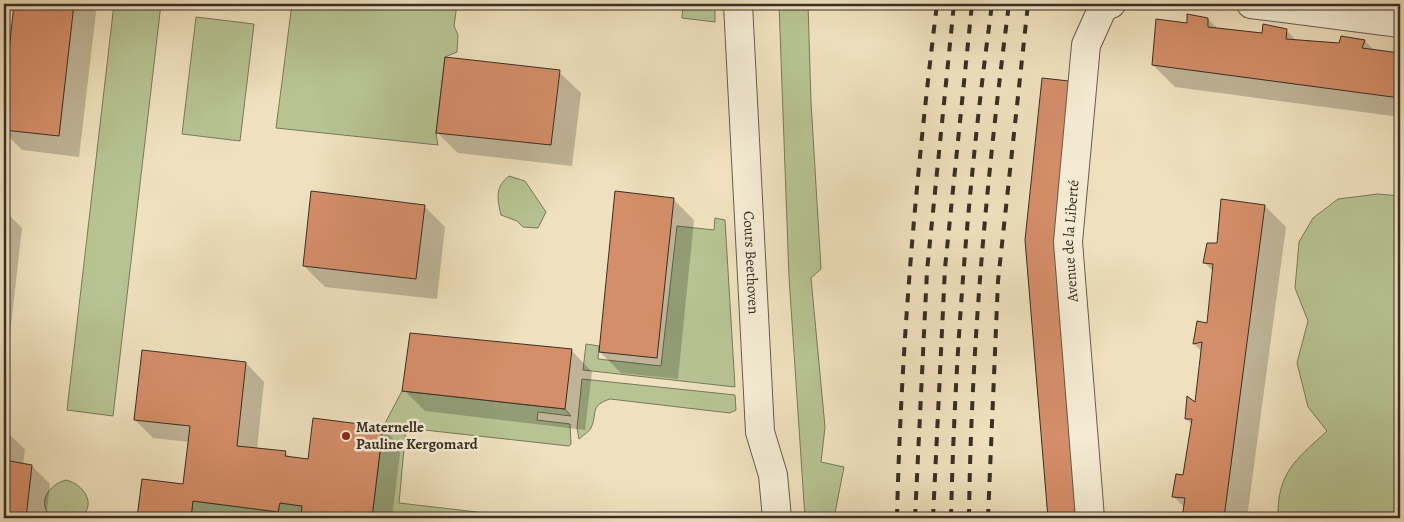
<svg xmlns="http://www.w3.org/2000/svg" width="1404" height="522" font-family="Alegreya,serif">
<rect width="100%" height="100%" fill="#efe1be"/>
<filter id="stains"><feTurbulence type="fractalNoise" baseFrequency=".004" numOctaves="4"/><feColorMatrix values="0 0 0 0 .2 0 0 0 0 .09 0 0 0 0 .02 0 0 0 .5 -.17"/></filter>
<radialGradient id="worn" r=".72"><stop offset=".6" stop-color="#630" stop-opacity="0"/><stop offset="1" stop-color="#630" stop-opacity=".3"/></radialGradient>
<path fill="#b7c393" stroke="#78795c" d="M114,4H161L113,416L67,410Z
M292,4H457L454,26L458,35L457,52L445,57L436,133L438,145L276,128Z
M683,4H715V22L682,18Z
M779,4H808L811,102L821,269L811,278L825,427L821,462L844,467L834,518H805L789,277Z
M196,17L254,24L240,141L182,134Z
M509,176L525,181L546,212L538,228L523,227L517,221L501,215C497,198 495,187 509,176Z
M1378,194L1400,196V518H1278C1277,472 1296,460 1327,431L1308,407L1297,363L1308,321L1295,288L1299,242L1313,218L1338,199Z
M715,218L725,220L735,387L583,370L586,344L599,346L598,359L661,366L677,226L714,230Z
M582,379L735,395L736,410L730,413L610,399C589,406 598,413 591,428C589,432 582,436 579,439L577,428Z
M402,391L565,409L571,416L538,412L537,420L570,424L571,444L569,446L406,428L399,503L529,518H372L383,427Z
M66,480C83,484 98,504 80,518H52C36,503 48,485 66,480Z
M193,501L278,512L280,503L302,506V514L335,518H191Z"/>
<path fill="#0003" d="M16,4H97L79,157L22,150L4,132V109Z
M1208,19L1218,29L1263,34L1286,30L1297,41L1340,45L1365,41L1375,51L1400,54V117L1175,87L1153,65L1188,24Z
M559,72L581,93L572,166L458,153L437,132Z
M1069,82L1081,518H1050L1027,240Z
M673,199L694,220L678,379L621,373L600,352Z
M424,206L445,227L437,299L325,287L304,266Z
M1265,206L1286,227L1247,518H1183L1184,507L1174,497L1184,477L1193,425L1186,419L1196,404L1202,352L1194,344L1198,323L1208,325L1213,271L1204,262L1218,244Z
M4,210L22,228L9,343L4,342Z
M571,350L592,372L585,430L425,411L404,390Z
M246,363L264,382L257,449L285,452L292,459L309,461L382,428L401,446L392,518H138L143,481L184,486L189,442L153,438L135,420Z
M4,430L25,449L23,465L32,466L50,484L46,518H4Z"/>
<path fill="#d48e69" stroke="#382f24" d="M14,4H74L59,136L4,130V98Z
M1187,14L1208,18V27L1262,33L1263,24L1287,29L1286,39L1339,43L1341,36L1365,40L1362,48L1400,53V98L1152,65L1156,19L1187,23Z
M445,57L560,70L551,145L436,133Z
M1042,78L1069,81L1054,243L1076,518H1048L1025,240Z
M311,191L425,205L416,279L303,266Z
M615,191L674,198L657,358L599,352Z
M1221,199L1265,205L1224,518H1182L1185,498L1172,497L1176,474L1183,475L1192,419H1185L1187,396L1195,402L1202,342L1193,344L1197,321L1207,323L1213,264L1203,263L1207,243H1217Z
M410,333L572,349L565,409L402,391Z
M142,350L246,362L237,446L286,451L285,456L308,459L313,418L383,427L372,518H335L301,514L302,506L280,503L278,512L193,501L191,518H137L142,479L183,484L190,426L134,420Z
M4,429L7,430L4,455Z
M4,460L32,465L26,518H4Z"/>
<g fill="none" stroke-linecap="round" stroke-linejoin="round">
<g stroke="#665c4a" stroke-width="30">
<g id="minor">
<path id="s1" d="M738,4L760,432L773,475L777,518"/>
<path d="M1251,4L1400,23"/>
<path id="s2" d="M1090,518L1068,242L1086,45L1103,7L1111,4"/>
</g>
</g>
<use href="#minor" stroke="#f5ecd5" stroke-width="28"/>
<path stroke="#382f24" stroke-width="4" stroke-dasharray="9 9" stroke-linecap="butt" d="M897,518C901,346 916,175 937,4
M915,518L927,271L954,4
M933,518L945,268L972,4
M951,518C955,346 969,175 992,4
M969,518C971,346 987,174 1009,4
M988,518L998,281L1028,4"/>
</g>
<circle fill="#8f2418" stroke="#f5ecd5" stroke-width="2" cx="346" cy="436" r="5"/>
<g text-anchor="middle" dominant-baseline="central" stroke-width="5" stroke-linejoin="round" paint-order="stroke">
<g font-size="15" fill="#382f24" stroke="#f5ecd5">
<text stroke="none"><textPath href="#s2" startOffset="278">Avenue de la Liberté</textPath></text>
<text stroke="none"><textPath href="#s1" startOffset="259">Cours Beethoven</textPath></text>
</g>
<g font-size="15" font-weight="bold" fill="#382f24" stroke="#f5ecd5" text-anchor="start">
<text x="356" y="427">Maternelle<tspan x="356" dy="17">Pauline Kergomard</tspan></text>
</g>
</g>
<rect width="1404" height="522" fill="none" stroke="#efe1be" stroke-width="20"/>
<rect x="5" y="5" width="1394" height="512" fill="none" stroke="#382f24" stroke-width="2.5"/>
<rect x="10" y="10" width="1384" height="502" fill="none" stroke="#382f24"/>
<rect width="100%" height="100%" filter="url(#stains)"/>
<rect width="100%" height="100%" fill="url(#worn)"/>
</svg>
